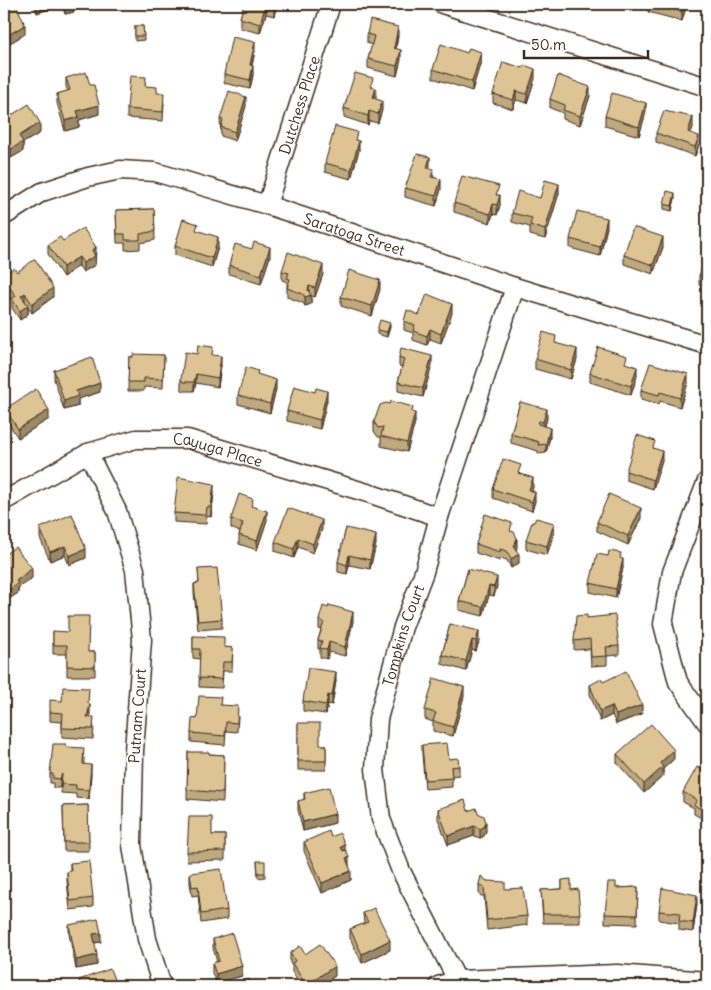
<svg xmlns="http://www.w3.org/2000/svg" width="711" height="990" font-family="Delius,sans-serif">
<rect width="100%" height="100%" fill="#fff"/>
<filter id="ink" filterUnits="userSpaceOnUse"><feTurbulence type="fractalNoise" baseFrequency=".02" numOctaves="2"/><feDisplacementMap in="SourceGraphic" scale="10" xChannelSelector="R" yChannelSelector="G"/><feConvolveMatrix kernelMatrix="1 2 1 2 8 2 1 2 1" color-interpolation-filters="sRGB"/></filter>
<g filter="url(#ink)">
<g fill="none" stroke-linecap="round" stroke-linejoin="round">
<g stroke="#3b2a1e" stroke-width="21">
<g id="minor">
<path d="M442,4L707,87"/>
<path id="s1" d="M267,205L331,4"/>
<path id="s2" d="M4,216L42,192L88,177L120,170L155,172L267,205L515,287L707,345"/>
<path d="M88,453L117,511L135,570L142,640L134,751L132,845L147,939L162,986"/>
<path d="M707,481L672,572L663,624L678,682L707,723"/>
<path id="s3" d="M4,501L88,453L136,439H188L371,494L439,517"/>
<path id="s4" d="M457,980L401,871L381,819L375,769L378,719L403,627L424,572L439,517L515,287"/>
<path d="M438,986L457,980L617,974L707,981"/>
</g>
</g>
<use href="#minor" stroke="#fff" stroke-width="18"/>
</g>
<path fill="#bfa97f" stroke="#3b2a1e" d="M4,4L25,34L10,43L5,34L4,35Z
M34,4H74V12L65,14L62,5L37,13Z
M244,4H277L274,16L266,14L260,33L240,28V18Z
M648,4H687L682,21L648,12Z
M135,26H143L144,40L135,41Z
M367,34L398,36L396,48L401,59L397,76L368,68V59L372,45L367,43Z
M255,51L252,66L253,75L250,89L224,83V74Z
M481,61L472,91L433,78V69Z
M66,78L99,114L79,120V127L65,131L57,103V94L68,91L66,87Z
M535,78L527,103L516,100L513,109L493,103V94Z
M146,86L157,93L164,103L163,121L127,118V109Z
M373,87L376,97L375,99L382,110L378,123L369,121L368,125L344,117V108Z
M590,96L580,125L563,119V113L550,108V99Z
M246,106L235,141L221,136L220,119Z
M646,112L639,136L605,126V116Z
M4,120L40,133L23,143V151L11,158L4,145Z
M693,127L691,133L699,145L695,156L656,142V133Z
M357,140L359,150L351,179L325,172V163Z
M430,167V168L434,177L441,189L436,206L405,197V188Z
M559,193L545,239L530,235V227L512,222V213L540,198Z
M499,195L500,205L497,215L493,214L490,223L454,212V203Z
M675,198L672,211L664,209V204Z
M154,209L155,240L140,243V249L125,250V243H117L116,210Z
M607,227L600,256L570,248V239Z
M63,241L96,247L95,265L83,272L79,266L63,277L48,254V245Z
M175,246L218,247L212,267L175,255Z
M663,247L653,274L624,264V255Z
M270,256L261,284L229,274V265Z
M707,256V288L699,285V276Z
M282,271L323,274L315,297L311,296V304L305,306L303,303L287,297V282L282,280Z
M17,272L53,297L32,313L28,307V314L20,320L12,308V301L4,289V275Z
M380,289L372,316L341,306V297Z
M452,313L441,343L430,339L427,345L413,340V333L404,330V321L419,315Z
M390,327L387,337L377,334V330Z
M556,343L577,359L571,379L535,369V359Z
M197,354L213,355L221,365L218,387L196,383L194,391H183L181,388V379Z
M164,355L163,388L144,387V391H128L129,357Z
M399,357L432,365L423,397L398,391V382L402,367L399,366Z
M627,364L637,376L631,395L590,382V373Z
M54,370L100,392L78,399V406L64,410L54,379Z
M258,375L276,389L270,413L238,404V395Z
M688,383L680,407L660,401L659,404L641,399V390Z
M327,400L320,429L287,421V411Z
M520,402L547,418L545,426L550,437L546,453L538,454V451L511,443V434Z
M5,409L49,419L18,438L5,418Z
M413,412L415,422L407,452L381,446V437H378L374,431V422Z
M655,449L662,460L653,489L626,480V471Z
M521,474L533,487L532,491L535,501L532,511L493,498V489Z
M214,493L211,517L207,516L206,524L174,522V513Z
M253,507L267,520L257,550L239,544V535L240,532L231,528V519Z
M641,518L628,545L597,531V522Z
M40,528L86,558L69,565L65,555L50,561L40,538Z
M346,528L376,544L370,569L349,565L347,574L338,572V562Z
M322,529L313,553L298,547L294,558L275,551V542Z
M512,532L517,547L516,550L519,563L511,568L507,560L500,558V561L476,553V544Z
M554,533L547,555L526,549V540Z
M4,555L32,578L18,588V593L9,599L6,595Z
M608,556L621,559L623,568L616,598L590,592V583Z
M198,569L222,619V628L198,630L194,593V584L199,583Z
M468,569L497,586L494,596L489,595L483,616L459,610V601Z
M587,618L619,646V655L607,656V665L591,666L590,649L574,650V641Z
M319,620L353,621L345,656L329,652L327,659L320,657V649H318V640L321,630L319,629Z
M450,624L479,641L476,651L472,650L466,671L442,664V655Z
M53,631L88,652H95V676H67V654H53Z
M193,636L224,647L233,648L232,671H223L222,688L199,687L200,659L193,658Z
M336,681L332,705L328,704L326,714L303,711V701Z
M603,682L642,714L616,724L612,715L600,721L590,694V685Z
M464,696L453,736L433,731V722L425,719V710Z
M88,704L90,715V717L94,727L93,739L62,737V722L50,721V712Z
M221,705L238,716L237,732L226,731L225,745L191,742V733L197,719Z
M298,723L320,745H326V770H298Z
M422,745L449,759L459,766V775L452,776V787L425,789L422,754Z
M66,747L84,757V764L91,774L89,799L76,798V794L61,793V784L60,788H53V783H50V774Z
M188,752L209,754L224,755L223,802L187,799Z
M617,754L674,759L663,769V776L644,793L617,763Z
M707,772L705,820L694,814V808L683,802V792Z
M304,793L335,823L303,831L298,810V801L304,800Z
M88,805L89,851H64L63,806Z
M438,809L468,811L478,813L486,831L484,836L480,838L474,836L448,845L438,819Z
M212,835H225V860L187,861V852Z
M331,837L345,850L349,866L351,880L322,893L304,851V842Z
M257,861L265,873V877L258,878Z
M70,863L93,898V907L70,910L67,881V872L70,871Z
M190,873L227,910V919L201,923L198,895L192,896L190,883Z
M562,880L580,914V923H543L541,890L562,889Z
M487,881L505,889L527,916V925L487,930L484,896H481L479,893V884Z
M638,887L637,924L605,923V914L616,888Z
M697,904L693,932L679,930V923L659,920V911Z
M363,913L390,950L362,963L350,938V929L364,924Z
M69,925L101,942L94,943L97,965L76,969L69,934Z
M213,939L242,976L216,983L212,973V963L217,962L213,948Z
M290,953L305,954L335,976L319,986H301L292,972V966L290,963Z"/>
<path fill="#9b8968" stroke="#3b2a1e" d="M37,4H62V5L37,13Z
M69,4H74V12L65,14V5Z
M266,4V14L260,33V24Z
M275,4H277L274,16V7Z
M684,4H687L682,21V12Z
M5,25V34L4,35V26Z
M25,25V34L10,43V34Z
M398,27V36L394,57V48Z
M255,42V51L250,74V65Z
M401,50V59L397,76V66Z
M481,52V61L472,91V82Z
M253,66V75L250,89V80Z
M535,69V78L527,103V94Z
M590,87V96L580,125V116Z
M376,88V97L373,107V98Z
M516,91V100L513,109V100Z
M246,97V106L235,141V132Z
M382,101V110L378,123V114Z
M646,103V112L639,136V127Z
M99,105V114L79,120V127L65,131V121L77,111Z
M369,111V121L368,125V116Z
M693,117V127L688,141V132Z
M40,123V133L23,143V151L11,158V149L19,136Z
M699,136V145L695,156V147Z
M359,141V150L351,179V170Z
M430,157V167L427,177V168Z
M441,179V189L436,206V196Z
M559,184V193L545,239V230Z
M675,193V198L672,211V206Z
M500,195V205L497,215V205Z
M493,204V214L490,223V214Z
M607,218V227L600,256V247Z
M218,237V247L212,267V258Z
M663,237V247L653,274V265Z
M96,247L95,265L83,272V263L92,250Z
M270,247V256L261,284V275Z
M79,257V266L63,277V267Z
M323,265V274L315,297V288Z
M380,280V289L372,316V306Z
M309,286V295H311V304L305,306V297Z
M53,288V297L32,313V304Z
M25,293V302L21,296Z
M452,304V313L441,343V334Z
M28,305V314L20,320V311Z
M390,323V327L387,337V332Z
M430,329V339L427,345V336Z
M577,349V359L571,379V370Z
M221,356V365L218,387V378Z
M432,356V365L423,397V388Z
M637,367V376L631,395V386Z
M196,374V383L194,391V382Z
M688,374V383L680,407V398Z
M276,380V389L270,413V404Z
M100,383V392L78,399V406L64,410V401L76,391Z
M327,391V400L320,429V420Z
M547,409V418L543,432V422Z
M49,410V419L18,438V429Z
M415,413V422L407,452V443Z
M550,428V437L546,453V444Z
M662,451V460L653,489V480Z
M533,478V487L529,499V490Z
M214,484V493L211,517V507Z
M535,492V501L532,511V502Z
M641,508V518L628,545V536Z
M267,511V520L257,550V541Z
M322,520V529L313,553V544Z
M554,523V533L547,555V546Z
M376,535V544L370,569V560Z
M298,538V547L294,558V549Z
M517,538V547L514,556V547Z
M65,546V555L50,561V552Z
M86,549V558L69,565V556Z
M519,554V563L511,568V559Z
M349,555V565L347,574V565Z
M623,559V568L616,598V589Z
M32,568V578L18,588V593L9,599V590L16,581Z
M497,577V586L494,596V587Z
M6,586V595L4,597V587Z
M489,586V595L483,616V607Z
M353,612V621L345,656V647Z
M479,631V641L476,651V641Z
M472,640V650L466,671V661Z
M329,642V652L327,659V650Z
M336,672V681L332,705V696Z
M464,687V696L453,736V727Z
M328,695V704L326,714V705Z
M90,705V715L87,726V717Z
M642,705V714L616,724V715Z
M612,706V715L600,721V711Z
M674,750V759L663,769V776L644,793V784L660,763Z
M91,765V774L89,799V790Z
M62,774V783L60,788V779Z
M707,807V816L705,820V811Z
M335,814V823L303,831V822Z
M486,822V831L484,836L480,838V829Z
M474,826V836L448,845V836Z
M345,845V854L341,856V847Z
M349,857V866L346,858Z
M351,871V880L322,893V883Z
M697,895V904L693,932V923Z
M101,933V942L93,943V934Z
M390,940V950L362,963V954Z
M97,955V965L76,969V960Z
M242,966V976L216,983V974Z
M335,966V976L319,986H306V985Z
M115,982V986H109V984Z"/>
<path fill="#dec494" stroke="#3b2a1e" d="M4,4H16L25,25L10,34L5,25L4,26Z
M244,4H275L274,7L266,4L260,24L240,18Z
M653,4H684L682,12Z
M370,20L398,27L394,48L401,50L397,66L368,59L374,36L367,34Z
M135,26H143L144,36H135Z
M232,37L255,42L250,65L253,66L250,80L224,74Z
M441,44L467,53L469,48L481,52L472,82L433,69Z
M503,62L523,68L524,65L535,69L527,94L516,91L513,100L493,94Z
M86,72L90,85H94L99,105L77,111L79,117L65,121L57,94L70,90L66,78Z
M355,73L373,78L371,86L376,88L373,98L382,101L378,114L369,111L368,116L344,108Z
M558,75L590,87L580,116L563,110L565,105L550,99Z
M130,76L146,77L145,86L157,87V93H164L163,112L127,109Z
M229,91L246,97L235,132L221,127L223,120L220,119Z
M612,93L646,103L639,127L605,116Z
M29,104L40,123L19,136L23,142L11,149L4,136V120Z
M664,111L693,117L688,132L699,136L695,147L656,133Z
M335,126L357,132L355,140L359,141L351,170L325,163Z
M417,154L430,157L427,168L434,169L431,177L441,179L436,196L405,188Z
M462,176L499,186L496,195H500L497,205L493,204L490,214L454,203Z
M545,180L559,184L545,230L530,225L532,218L512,213L518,191L540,198Z
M667,191L675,193L672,206L664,204Z
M154,209L155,231L140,234V240H125V234H117L116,210Z
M577,211L607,218L600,247L570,239Z
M183,219L198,224L196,230L218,237L212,258L175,246Z
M633,227L663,237L653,265L624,255Z
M83,228L96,247L92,250L95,256L83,263L79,257L63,267L48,245L60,237L63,241Z
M254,242L270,247L261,275L229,265L235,244L252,249Z
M288,252L323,265L315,288L309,286L308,290L311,295L305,297L303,294L287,288L290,279L287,278L289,273L282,271Z
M706,255L707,256V279L699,276Z
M35,259L53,288L32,304L25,293L21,296L28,305L20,311L12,299L16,296L4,280V275L14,268L17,272Z
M349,270L380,280L372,306L341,297Z
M427,294L452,304L441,334L430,329L427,336L413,331L415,325L404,321L407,310L419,315Z
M380,320L390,323L387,332L377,330Z
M543,332L556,336L555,343L577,349L571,370L535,359Z
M198,345L213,347L212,355L221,356L218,378L196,374L194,382H183L181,379L185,352L197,354Z
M598,347L627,356L625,363L637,367L631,386L590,373Z
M401,348L432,356L423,388L398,382L404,359L399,357Z
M133,354L164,355L163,379L144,378V382H128L129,357H133Z
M92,357L100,383L76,391L78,396L64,401L54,370Z
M650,363L688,374L680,398L660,392L659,395L641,390Z
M246,367L258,371L257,374L276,380L270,404L238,395Z
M294,386L315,392L316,388L327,391L320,420L287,411Z
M36,389L49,410L18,429L5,409Z
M391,401L413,407L412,412L415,413L407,443L381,436L383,427L378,428L374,422L380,405L386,403L390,404Z
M520,402L547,409L543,422L539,421L538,424L550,428L546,444L538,445L539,442L511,434Z
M637,435L655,441L653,448L662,451L653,480L626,471Z
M503,459L521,465L518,473L533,478L529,490L535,492L532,502L493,489Z
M178,477L214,484L211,507H207L206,515L174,513Z
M239,494L253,499L251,506L267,511L257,541L239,535L243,523L231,519Z
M609,494L641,508L628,536L597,522Z
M288,508L322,520L313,544L298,538L294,549L275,542Z
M72,514L86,549L69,556L65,546L50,552L40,528Z
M485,514L512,523L510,531L514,532L517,538L514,547L519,554L511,559L507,551L500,549V552L476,544Z
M536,518L554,523L547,546L526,540L532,522H534Z
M346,528L376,535L370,560L349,555L347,565L338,562Z
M15,547L32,568L16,581L18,583L9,590L6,586L4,587V560L6,558L4,555Z
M609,551L621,553L620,558L623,559L616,589L590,583L597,554L608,556Z
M217,568L222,619L198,621L194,584L199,583L198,569Z
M468,569L497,577L494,587L489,586L483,607L459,601Z
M329,605L353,612L345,647L329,642L327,650L320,648L322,641L318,640L324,622L319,620L323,606L328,608Z
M587,615V618L615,615L619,646L606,647L607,656L591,657L590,639L574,641L576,616Z
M68,616H89L88,652H95V667L67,666V645H53V631L68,632Z
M450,624L479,631L476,641L472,640L466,661L442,655Z
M193,636L224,637V647L233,648L232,662H223L222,679L199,678L200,649H193Z
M308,668L336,672L332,696L328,695L326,705L303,701Z
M626,671L642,705L616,715L612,706L600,711L590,685L601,679L603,682Z
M434,678L464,687L453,727L433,721L436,713L425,710Z
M63,687L89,688L88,703L90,705L87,717H94L93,729L62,728L63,713L50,712V700L62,701Z
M199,696L221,697L220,705L238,706L237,723L226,722L225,736L191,733L192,718L197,719Z
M298,723H320V745H326V761H298Z
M651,724L674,750L660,763L663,767L644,784L617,754Z
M447,743L449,759L458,758L459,766L451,767L452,778L425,780L422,745Z
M53,744H66V747L84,748L83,764L91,765L89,790L76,789V785L61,784L62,774L60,779L53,778V774H50Z
M188,752H209V754L224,755L223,793L187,790Z
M697,767L707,772V807L705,811L694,805L697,800L683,792Z
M329,787L335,814L303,822L298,801L305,799L304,793Z
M465,800L468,811L476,808L478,813L484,816L486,822L484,827L480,829L474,826L448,836L438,809Z
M88,805L89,842H64L63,806Z
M189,817H212V835H225V851L187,852Z
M329,831L331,837L340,833L345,845L341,847L343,851L346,850L349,857L346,858L351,871L322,883L304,842Z
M89,861L93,898L70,901L67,872L71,871L70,863Z
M257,861H265V873H258Z
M221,869L227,910L201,914L198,886L192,887L190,873Z
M481,876L487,881L505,882V889L523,888L527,916L487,920L484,887H481L479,884Z
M571,879V890L578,889L580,914H543L541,890L562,889V880Z
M608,882H616V888L638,887L637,915L605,914Z
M662,888L697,895L693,923L679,921L680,913L659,911Z
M374,908L390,940L362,954L350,929L368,922L363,913Z
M98,919L101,933L93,934L97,955L76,960L69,925Z
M232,933L242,966L216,974L212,963L219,961L213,939Z
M320,944L335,966L306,985L292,963L295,961L290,953L300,946L305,954Z
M110,969L115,982L109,984L110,986H81L79,980Z
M249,979L251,984L258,981L261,986H234Z"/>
</g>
<g text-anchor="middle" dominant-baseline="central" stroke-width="4" stroke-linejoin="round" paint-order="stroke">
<g font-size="15" fill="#3b2a1e" stroke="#fff">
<text stroke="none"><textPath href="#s1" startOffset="105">Dutchess Place</textPath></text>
<text stroke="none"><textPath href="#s2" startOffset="370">Saratoga Street</textPath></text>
<text stroke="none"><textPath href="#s3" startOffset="230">Cayuga Place</textPath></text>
<text stroke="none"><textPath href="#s4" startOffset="366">Tompkins Court</textPath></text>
<text transform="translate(137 716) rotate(-86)">Putnam Court</text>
</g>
</g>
<rect width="711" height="990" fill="none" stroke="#fff" stroke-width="20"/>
<rect x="10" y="10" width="691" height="970" fill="none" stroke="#3b2a1e" stroke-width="2" filter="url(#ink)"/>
<path d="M524 50v8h124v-8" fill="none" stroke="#3b2a1e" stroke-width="2.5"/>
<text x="531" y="50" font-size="15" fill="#3b2a1e" stroke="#ffffff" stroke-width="4" paint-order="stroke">50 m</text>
</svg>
